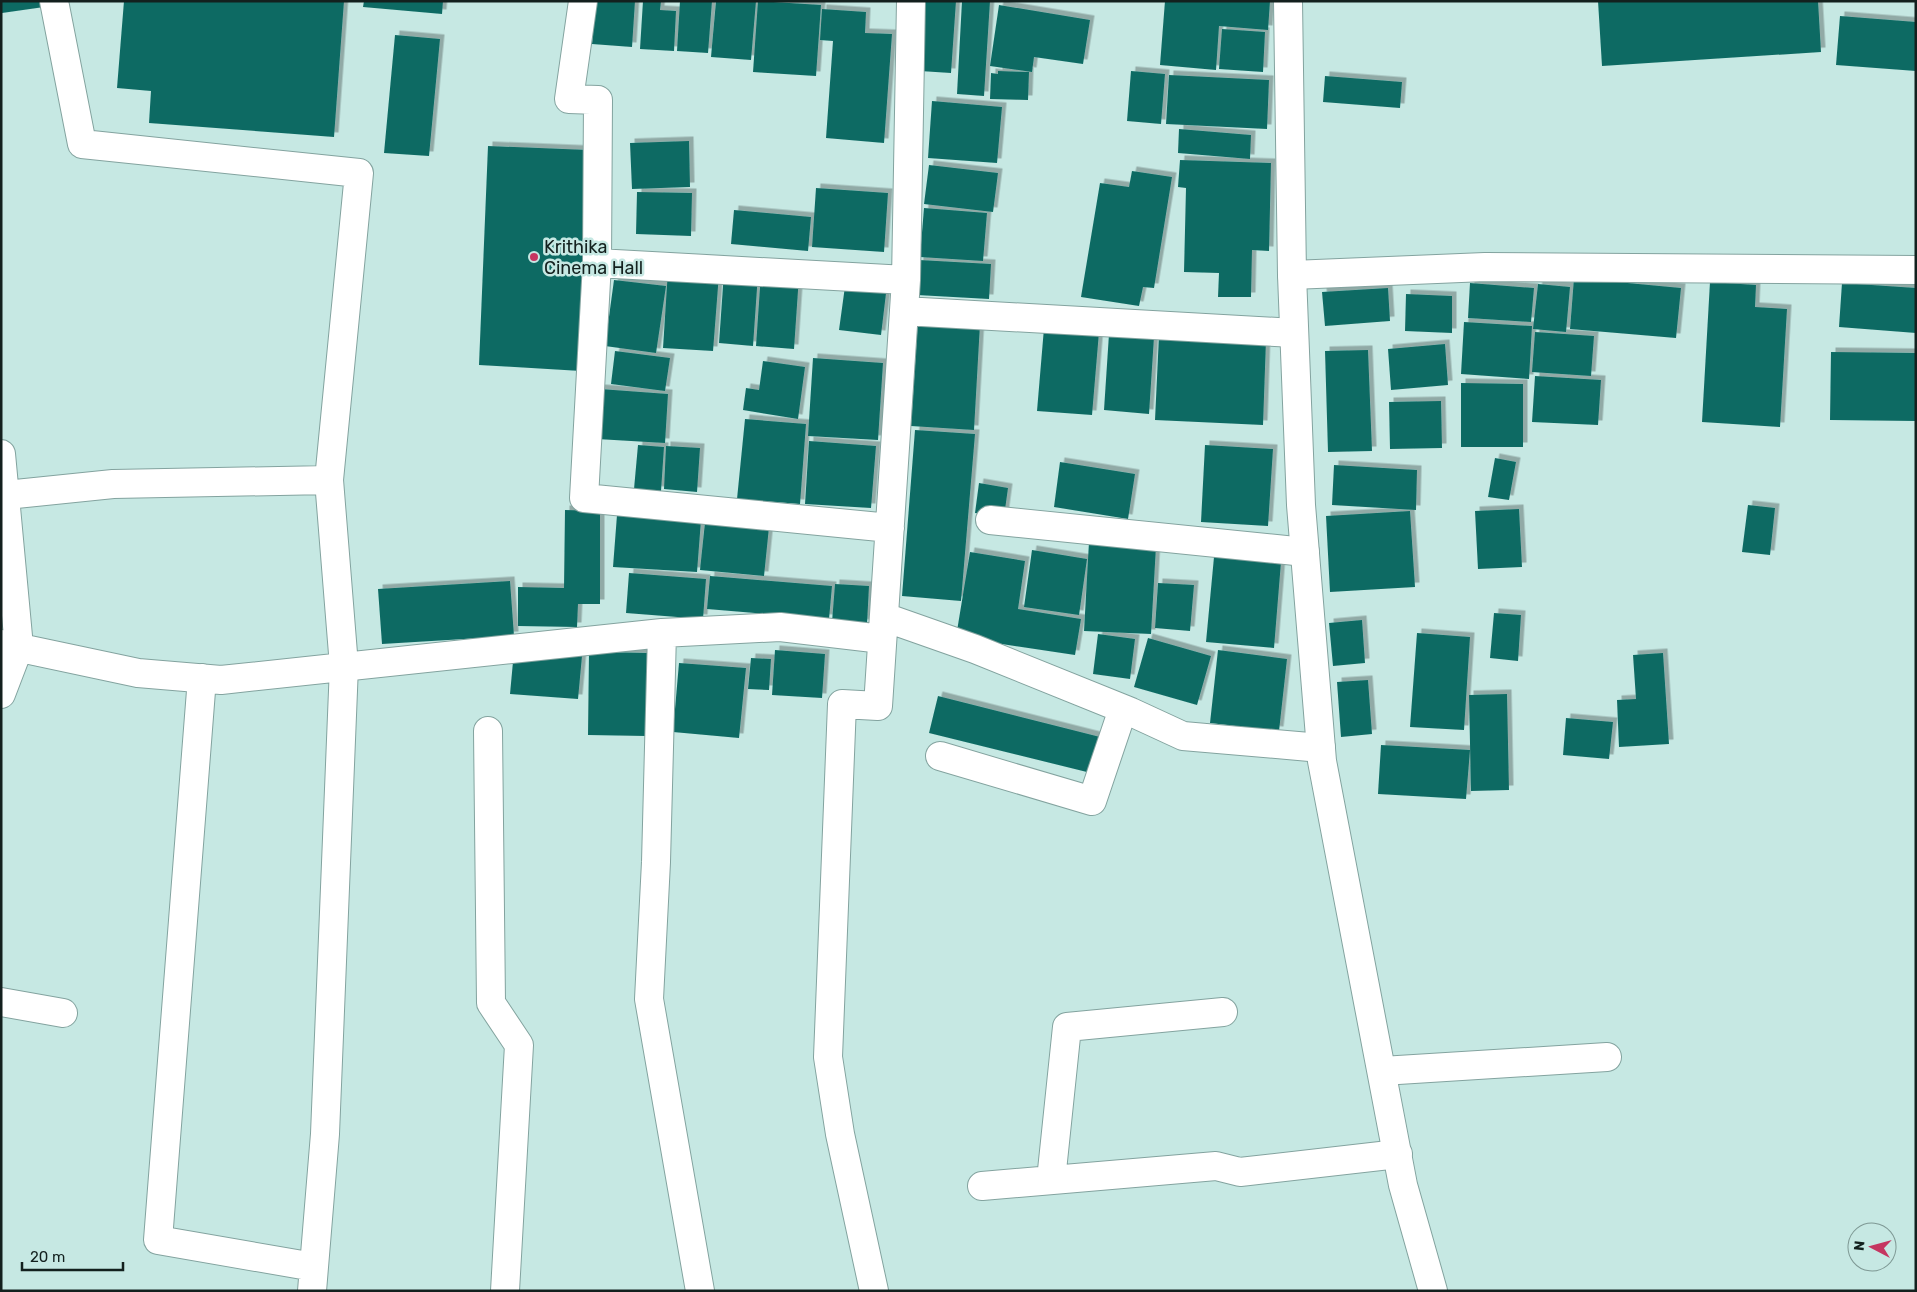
<svg xmlns="http://www.w3.org/2000/svg" width="1917" height="1292" viewBox="0 0 1917 1292" font-family="Rubik,sans-serif">
<style>
.building{fill:#0d6b64;filter:url(#shadow)}
.lines{fill:none;stroke-linecap:round;stroke-linejoin:round}
.street-casing{stroke:#83a39f;stroke-width:30}
.secondary-casing{stroke:#83a39f;stroke-width:30}
.street{stroke:#fff;stroke-width:28}
.secondary{stroke:#fff;stroke-width:28}
.poi-dot{fill:#c53661;stroke:#c6e8e3;stroke-width:2}
.labels{text-anchor:middle;dominant-baseline:central;stroke-width:5;stroke-linejoin:round;paint-order:stroke}
.poi-label{font-size:18px;fill:#13201e;stroke:#c6e8e3;text-anchor:start}
</style>
<defs>
<filter id="shadow"><feDropShadow dx="4.5" dy="-4.5" stdDeviation="0" flood-color="#0004"/></filter>
</defs>
<rect width="100%" height="100%" fill="#c6e8e3"/>
<path class="building" d="M1,1H43L44,7L2,13Z
M124,1H344L334,137L149,123L151,91L117,88Z
M364,1H443L442,14L363,7Z
M596,1H635L632,47L592,44Z
M643,1H661L660,10L676,11L674,51L640,49Z
M680,1H712L708,53L677,51Z
M716,1H756L751,60L711,57Z
M758,1L821,5L816,76L753,72Z
M925,1H956L951,73L920,71Z
M962,1H990L984,96L957,94Z
M1165,1H1270L1268,30L1219,26L1216,70L1160,65Z
M1598,1H1818L1821,52L1602,66Z
M999,5L1090,20L1083,64L1034,57L1032,72L990,66Z
M822,9L866,12L865,33L892,34L884,143L826,138L833,41L820,40Z
M1840,16L1916,22V71L1836,65Z
M1222,29L1265,32L1263,72L1219,69Z
M395,35L440,39L429,156L384,153Z
M998,71L1029,72L1028,100L990,99L991,73L998,74Z
M1131,71L1165,74L1161,124L1127,121Z
M1169,75L1269,80L1267,129L1166,124Z
M1325,76L1402,82L1400,108L1323,102Z
M932,101L1002,107L997,163L928,158Z
M1179,129L1251,135L1250,159L1178,153Z
M689,141L690,187L632,189L630,143Z
M488,146L588,150L581,371L479,365Z
M1180,160L1271,163L1269,251L1252,250L1251,297H1218L1219,273L1184,272L1186,188L1178,187Z
M929,165L998,173L993,212L924,204Z
M1132,171L1172,177L1154,288L1143,287L1139,306L1081,297L1100,183L1129,187Z
M816,188L888,193L884,252L812,247Z
M637,192L692,193L691,236L636,234Z
M924,208L987,213L983,261L920,257Z
M734,210L811,217L808,251L731,244Z
M919,260L991,264L989,299L917,295Z
M668,270L719,274L713,351L663,348Z
M724,272L758,274L753,346L719,343Z
M761,273L799,276L794,349L756,346Z
M1574,278L1681,288L1676,338L1570,329Z
M846,279L887,285L881,335L839,330Z
M614,280L666,286L656,353L605,346Z
M1710,282L1756,285L1755,307L1787,309L1780,427L1702,422Z
M1470,283L1534,288L1531,322L1468,318Z
M1842,283L1916,288V333L1839,327Z
M1538,284L1570,287L1566,332L1533,329Z
M1388,288L1390,321L1325,326L1322,292Z
M1406,294L1452,296V333L1405,331Z
M918,320L980,324L974,430L911,426Z
M1464,322L1532,326L1529,379L1461,374Z
M1044,328L1099,332L1092,415L1037,411Z
M1535,332L1594,336L1591,376L1532,372Z
M1109,334L1154,337L1149,414L1104,410Z
M1159,335L1266,340L1263,425L1155,420Z
M1445,344L1448,385L1391,390L1388,349Z
M1368,350L1372,451L1328,452L1325,351Z
M615,351L670,358L665,391L611,384Z
M1831,352L1916,353V421L1830,420Z
M813,358L883,363L878,440L808,436Z
M763,361L805,367L798,419L743,410L746,388L759,390Z
M1535,376L1601,380L1598,425L1532,422Z
M1461,383L1523,384V447H1461Z
M600,389L668,394L665,443L597,439Z
M1441,401L1442,448L1390,449L1389,402Z
M745,419L806,424L800,504L737,499Z
M915,430L975,434L961,601L902,596Z
M809,441L876,446L871,508L805,504Z
M638,445L664,447L661,491L634,489Z
M1205,445L1273,449L1268,526L1201,522Z
M666,446L700,448L697,492L664,489Z
M1495,458L1516,462L1509,500L1488,497Z
M1060,462L1135,474L1128,519L1054,507Z
M1334,465L1417,470L1416,510L1332,505Z
M979,483L1008,488L1004,517L975,513Z
M1748,505L1775,508L1770,555L1742,552Z
M1519,509L1522,567L1478,569L1475,511Z
M565,510L600,511V604H578L577,627L518,626V587L564,588Z
M1410,511L1415,587L1330,592L1326,516Z
M617,515L701,520L697,572L613,567Z
M705,522L769,527L764,576L700,570Z
M1089,542L1156,546L1151,634L1084,631Z
M1032,550L1087,559L1079,615L1024,607Z
M970,552L1025,561L1018,609L1081,619L1075,655L956,637Z
M1214,557L1281,562L1274,648L1206,642Z
M629,573L706,579L703,619L626,613Z
M710,576L832,586L829,619L707,609Z
M510,581L514,636L382,644L378,589Z
M1158,583L1194,585L1190,631L1155,628Z
M835,584L869,586L867,624L832,622Z
M1494,613L1521,615L1518,661L1490,658Z
M1362,620L1365,663L1333,666L1329,623Z
M1417,633L1470,637L1464,730L1410,727Z
M1098,634L1135,639L1130,679L1093,674Z
M1148,638L1211,656L1197,705L1134,687Z
M775,650L825,654L822,698L772,695Z
M1218,650L1287,659L1279,731L1210,723Z
M514,651L582,656L578,699L510,694Z
M589,652L647,653L646,736L588,735Z
M1663,653L1669,744L1619,747L1617,700L1636,699L1633,655Z
M751,658L771,659L769,690L748,689Z
M679,663L746,668L739,738L673,732Z
M1368,680L1372,734L1341,737L1337,682Z
M1507,694L1509,790L1471,791L1469,695Z
M938,696L1104,738L1095,774L929,733Z
M1566,718L1613,722L1609,759L1563,755Z
M1381,745L1470,750L1466,799L1378,794Z"/>
<g class="lines">
<g class="street-casing">
<path id="street" d="M583,1L569,99L598,100L597,263L584,498L890,528
M597,263L906,280
M1292,275L1485,267L1916,270
M904,311L1294,333
M1,454L19,647L1,694
M6,495L113,484L329,480L359,173L82,144L54,1
M990,520L1305,552
M884,617L975,649L1131,712L1183,736L1321,748
M662,633L656,862L649,999L700,1291
M1,644L138,673L221,680L662,633L780,627L882,639
M202,678L158,1240L314,1267
M488,731L491,1003L519,1045L505,1291
M940,756L1092,801L1123,709
M1,1002L63,1013
M1382,1071L1607,1057
M1051,1180L1067,1027L1223,1012
M982,1186L1216,1166L1240,1172L1398,1154
M312,1291L325,1134L344,666L329,480
M874,1291L840,1134L828,1057L842,704L878,706L906,280L911,1"/>
</g>
<g class="secondary-casing">
<path id="secondary" d="M1288,1L1292,275L1301,505L1322,761L1403,1185L1433,1291"/>
</g>
<use href="#street" class="street"/>
<use href="#secondary" class="secondary"/>
</g>
<circle class="poi-dot" cx="534" cy="257" r="5"/>
<g class="labels">
<g class="poi-label">
<text x="544" y="247">Krithika<tspan x="544" dy="21">Cinema Hall</tspan></text>
</g>
</g>
<rect width="1917" height="1292" fill="none" stroke="#13201e" stroke-width="5"/>
<g transform="translate(1872 1247) rotate(276)"><circle r="24" fill="#c6e8e3" stroke="#7e9894"/>
<path d="M0-4L9 19L0 12L-9 19Z" fill="#c53661"/>
<text y="-8" font-size="14" font-weight="bold" text-anchor="middle" fill="#13201e">N</text>
</g>
<path d="M22 1262v8h101v-8" fill="none" stroke="#13201e" stroke-width="2.5"/>
<text x="30" y="1262" font-size="15" fill="#13201e" stroke="#c6e8e3" stroke-width="4" paint-order="stroke">20 m</text>
</svg>
